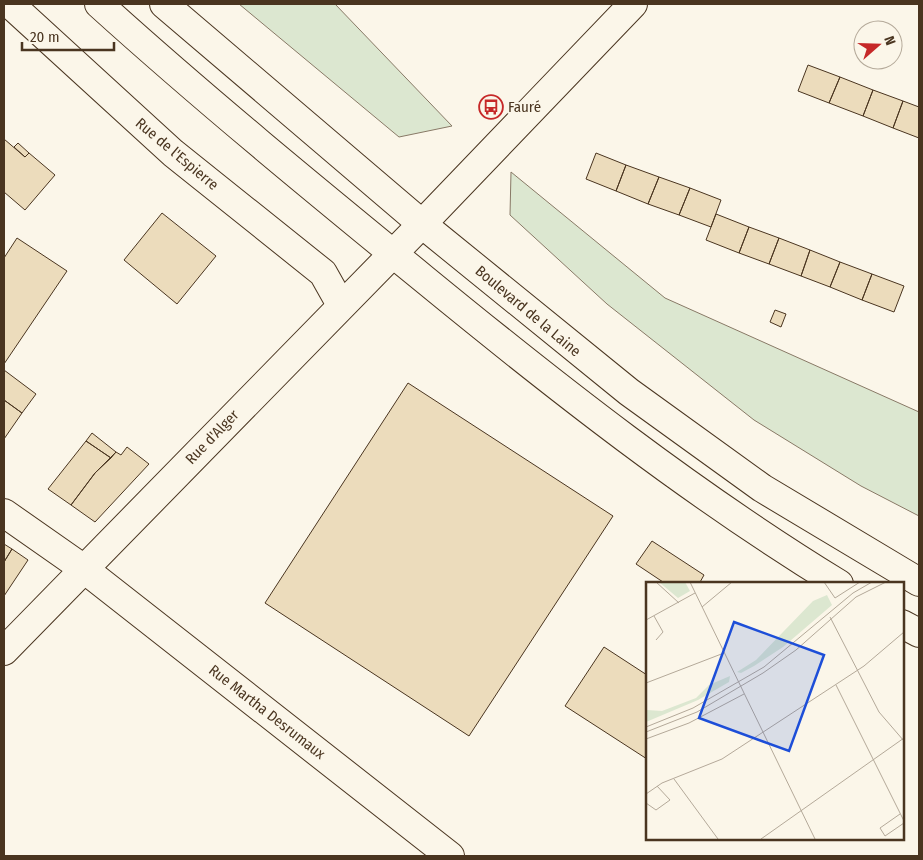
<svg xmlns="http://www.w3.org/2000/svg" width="923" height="860" viewBox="0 0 923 860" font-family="'Fira Sans Condensed',sans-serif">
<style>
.green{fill:#dce7d0;stroke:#887966}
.building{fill:#ecdcbc;stroke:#4a3520}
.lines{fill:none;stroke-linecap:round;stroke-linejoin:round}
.street-casing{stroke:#4a3520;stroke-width:30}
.secondary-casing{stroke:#4a3520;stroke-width:30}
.primary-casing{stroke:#4a3520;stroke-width:30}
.street{stroke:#fbf6e9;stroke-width:28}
.secondary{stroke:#fbf6e9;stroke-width:28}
.primary{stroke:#fbf6e9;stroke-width:28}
.labels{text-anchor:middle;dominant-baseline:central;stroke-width:4;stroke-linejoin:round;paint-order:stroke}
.poi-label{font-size:15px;fill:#4a3520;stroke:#fbf6e9;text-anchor:start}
.street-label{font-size:15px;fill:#4a3520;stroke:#fbf6e9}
.inset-road{fill:none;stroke:#b4a999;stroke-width:1}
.view{fill:#1d4ed8;fill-opacity:0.15;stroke:#1d4ed8;stroke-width:2.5}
.inset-edge{fill:none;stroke:#4a3520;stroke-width:2.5}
</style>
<rect width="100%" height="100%" fill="#fbf6e9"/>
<path class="green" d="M239,4H335L452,126L399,137Z
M511,172L665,298L919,412V516L861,486L754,420L607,304L510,215Z"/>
<path class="building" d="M808,65L840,77L829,103L798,91Z
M840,77L873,90L863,116L829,103Z
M873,90L903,101L893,128L863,116Z
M903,101L919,107V138L893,128Z
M4,139L25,157L29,153L55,175L25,210L4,192Z
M18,143L29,153L25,157L14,147Z
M596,153L626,165L616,191L586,179Z
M626,165L659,177L648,204L616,191Z
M659,177L690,188L679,215L648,204Z
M690,188L721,200L711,227L679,215Z
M162,213L216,256L177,304L124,260Z
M716,214L749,227L739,253L706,240Z
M749,227L779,238L769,264L739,253Z
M17,238L67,271L4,364V258Z
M779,238L810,250L801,276L769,264Z
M810,250L840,262L830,287L801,276Z
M840,262L872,274L862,300L830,287Z
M872,274L904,286L894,312L862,300Z
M775,310L786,314L781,327L770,322Z
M4,370L36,394L22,413L4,400Z
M408,383L613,516L469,736L265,603Z
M4,400L22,413L4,439Z
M92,433L116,452L111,458L86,441Z
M86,441L111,458L95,473L71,505L48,489Z
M127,447L149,464L95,522L71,505L95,473L116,452L121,455Z
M652,541L704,575L699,584H666L636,564Z
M4,544L12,549L4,562Z
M12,549L28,560L4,596V562Z
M604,647L647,675V759L565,706Z"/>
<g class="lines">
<g class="street-casing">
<path id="street" d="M10,4L173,153L323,273L341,305
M422,224L633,4
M4,513L84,569L450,856"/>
</g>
<g class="secondary-casing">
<path id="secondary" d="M4,651L422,224"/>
</g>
<g class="primary-casing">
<path id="primary" d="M99,4C204,99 314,189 424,279C557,388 692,494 839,584
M164,4L422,224L629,392L762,488L919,582
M902,624L919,633"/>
</g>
<use href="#street" class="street"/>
<use href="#secondary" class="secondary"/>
<use href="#primary" class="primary"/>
</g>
<defs>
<g id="bus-ring" transform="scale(1.25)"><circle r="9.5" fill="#fbf6e9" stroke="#c62828" stroke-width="1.5"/><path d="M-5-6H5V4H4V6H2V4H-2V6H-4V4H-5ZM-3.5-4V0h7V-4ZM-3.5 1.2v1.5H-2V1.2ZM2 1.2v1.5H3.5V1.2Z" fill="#c62828"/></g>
</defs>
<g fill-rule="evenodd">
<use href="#bus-ring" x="491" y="107"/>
</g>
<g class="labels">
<g class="poi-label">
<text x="508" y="107">Fauré</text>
</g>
<g class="street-label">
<text transform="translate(177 154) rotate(40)">Rue de l'Espierre</text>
<text transform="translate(528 311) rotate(40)">Boulevard de la Laine</text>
<text transform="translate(212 437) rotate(-46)">Rue d'Alger</text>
<text transform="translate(267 712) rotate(38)">Rue Martha Desrumaux</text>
</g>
</g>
<g transform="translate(646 582)">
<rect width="258" height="258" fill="#fbf6e9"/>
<path d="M13,0H39L44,9L32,16ZM181,13L186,23L137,65L108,84L95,91L91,90L110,78L167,19ZM84,94L83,100L52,118L0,140L1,128L16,129L50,116L63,103Z" fill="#dce7d0"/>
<path class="inset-road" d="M10,0L33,21M44,0L169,257M178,0L189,16L214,0M56,25L86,0M8,34L17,50L10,58M184,35L233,130L258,159M0,38L49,11M0,101L78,71M190,103L258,239M0,145L47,126L118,85L207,11L226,0M0,150L51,130L117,91L150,68L210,15L240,0M0,157L43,141L98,112M28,197L72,257M0,212L16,201L76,177L218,84L258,50M0,221L10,228L24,218L11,204M254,232L234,246L239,254L258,241M115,257L258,156"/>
<path class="view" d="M88,40L178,73L143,169L53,136Z"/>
<rect width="258" height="258" class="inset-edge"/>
</g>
<rect width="923" height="860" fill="none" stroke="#4a3520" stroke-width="10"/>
<g transform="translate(878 45) rotate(70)"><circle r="24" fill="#fbf6e9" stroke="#b4a999"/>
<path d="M0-4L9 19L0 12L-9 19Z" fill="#c62828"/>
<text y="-8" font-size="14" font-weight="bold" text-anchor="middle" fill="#4a3520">N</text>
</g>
<path d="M22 42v8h92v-8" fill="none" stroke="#4a3520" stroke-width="2.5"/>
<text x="30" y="42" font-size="15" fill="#4a3520" stroke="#fbf6e9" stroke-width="4" paint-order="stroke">20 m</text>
</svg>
